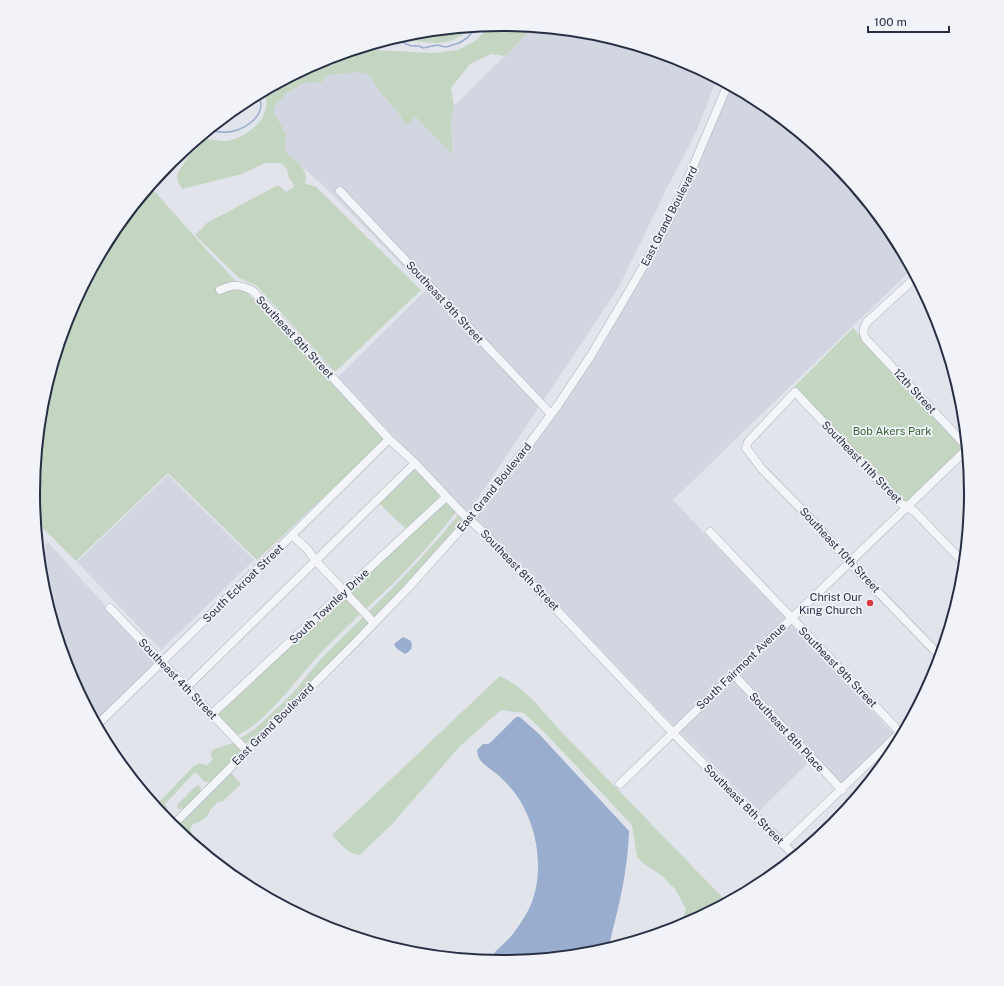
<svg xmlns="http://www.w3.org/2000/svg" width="1004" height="986" viewBox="0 0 1004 986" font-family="'Public Sans',sans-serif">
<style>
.built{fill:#d2d6e0}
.green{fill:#c4d5c1}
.water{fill:#99adce}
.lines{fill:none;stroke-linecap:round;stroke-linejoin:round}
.stream{stroke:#99adce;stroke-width:1.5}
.minor-casing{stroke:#a9aeb9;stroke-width:9}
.minor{stroke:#f4f5f9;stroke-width:8}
.poi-dot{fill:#da3b43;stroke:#f1f3f8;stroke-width:1.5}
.labels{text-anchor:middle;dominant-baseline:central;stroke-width:3.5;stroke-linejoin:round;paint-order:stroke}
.street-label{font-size:11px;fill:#272f44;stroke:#f1f3f8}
.park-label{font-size:11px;fill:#376133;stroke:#f1f3f8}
.poi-label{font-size:11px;fill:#272f44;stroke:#f1f3f8;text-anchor:end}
.rim{fill:none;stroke:#272f44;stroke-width:2}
</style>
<rect width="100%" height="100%" fill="#e1e4eb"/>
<path class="built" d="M534,27L594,33L682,60L702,71L715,83L707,105L695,134L666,190L620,285L469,512H465L460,508L338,377L426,290L334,196L285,151L286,134L274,113V108L285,94L304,83L322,82L326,75L358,72L367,74L372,79L378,90L397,111L406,126L416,117L453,154L451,122L454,106Z
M730,86L763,103L834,162L892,233L912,269L673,500L784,617L894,734L842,785L814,757L759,811L667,719L476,519L549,423L600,349L630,297L669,226L695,171Z
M168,475L254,560L161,650L77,562Z
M48,542L153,659V665L95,722L69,672L42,584L39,551Z"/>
<path class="green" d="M502,24L534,27L505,56L491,54L470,64L451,88L454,106L451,122L453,155L416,117L406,126L397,111L378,90L372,79L367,74L358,72L326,75L322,82L304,83L285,94L274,108V113L286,134L285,151C294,160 311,170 305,184L315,186L421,290L335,372L257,286L239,278L195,235L207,223L278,185L286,192L295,186L289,178L287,169L281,163H265L242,174L182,189L177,180V174L189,156L203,139C211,139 221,142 227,141C242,139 260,126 265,112C268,104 266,98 264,91L323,60L353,50H373L434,53L458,50L475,41L492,25Z
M471,27C448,52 424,41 394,38C416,31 427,32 449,34L456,29Z
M150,186L211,255L386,438L257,560L168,473L76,561L36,521L33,493L42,401L69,313L112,232Z
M853,328L926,405L962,447V450L906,503L899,500L793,388Z
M412,470H416L437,492L439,496L437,500L406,529L378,502Z
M449,503L456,512C429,547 398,581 364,610L350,594L349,590L444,504Z
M459,514L463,518L461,523L430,560L376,617L371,616L367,613C400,582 430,549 459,514Z
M341,597H346L361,613C347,628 331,641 317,657C294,682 268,721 236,736L217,716V714Z
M364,616L368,621V625L251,742L244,743L239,739L255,729L293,693L320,660Z
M500,676C523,687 538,705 554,724L727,902L680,927L686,909L675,889L661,875L644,864L637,857L632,825L544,732L524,713L501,710L460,746L394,822L360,855C347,854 341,844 332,835Z
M236,742L241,749L240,752L211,782H205L195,772L165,804L167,808L162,814L155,806L193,767C198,763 202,762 207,766L213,759L211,757V752L214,749Z
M230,772L241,784L223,801L218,802L210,810L208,815L201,821L193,824L190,829L192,834L186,838L175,829Z
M198,785L201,788L200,792L183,809H178L177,805L196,786Z"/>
<path class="water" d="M403,637L411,641C413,648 411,651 405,654L396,648L394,644Z
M516,717H520L539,734L629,831C628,871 618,910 608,949L593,953L502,962L489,961C494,950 506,943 513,934C521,923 529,911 533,899C545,863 535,815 510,787C506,783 502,778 497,774C492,770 485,766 481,761C478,758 478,754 477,750L483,744H488L491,742Z"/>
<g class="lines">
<path class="stream" d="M385,41H400L411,46H419L423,48L437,45L446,47L459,43L467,38L477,27
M209,130C213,131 217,132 222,132C241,134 270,116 258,94"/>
<g class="minor-casing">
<path id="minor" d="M340,191L551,414
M916,277L867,322C863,329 862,332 866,339L957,436L967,448
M220,290C234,284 239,284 253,291L389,439L415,463L461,512L483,532L673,733L795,856
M710,532L900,732
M292,535L307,549L316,561L374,623
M110,608L246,750
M940,656L850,563L811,519L762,469L746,448L748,442L795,392L899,502L915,512L964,563
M733,674L842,790
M187,687L415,463
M212,714L446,497
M97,725L292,535L389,439
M620,784L967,449
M172,826L353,645L407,589L469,520L524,451L558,405L590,357L635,281L666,226L689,176L728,84
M784,844L906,727"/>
</g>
<use href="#minor" class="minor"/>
</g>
<circle class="poi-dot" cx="870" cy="603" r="4"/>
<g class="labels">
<g class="street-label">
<text transform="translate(669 216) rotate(-63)">East Grand Boulevard</text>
<text transform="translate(445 302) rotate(47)">Southeast 9th Street</text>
<text transform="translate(295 337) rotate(47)">Southeast 8th Street</text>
<text transform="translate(915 391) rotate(47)">12th Street</text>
<text transform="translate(862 462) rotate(46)">Southeast 11th Street</text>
<text transform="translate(494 487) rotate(-51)">East Grand Boulevard</text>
<text transform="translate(840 550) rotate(47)">Southeast 10th Street</text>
<text transform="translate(520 570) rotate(46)">Southeast 8th Street</text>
<text transform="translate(243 583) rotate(-44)">South Eckroat Street</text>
<text transform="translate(329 606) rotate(-43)">South Townley Drive</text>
<text transform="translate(741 666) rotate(-44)">South Fairmont Avenue</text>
<text transform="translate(838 667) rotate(46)">Southeast 9th Street</text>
<text transform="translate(178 679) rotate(46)">Southeast 4th Street</text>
<text transform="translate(273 724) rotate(-45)">East Grand Boulevard</text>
<text transform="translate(787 732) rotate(47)">Southeast 8th Place</text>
<text transform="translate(744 804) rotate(45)">Southeast 8th Street</text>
</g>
<g class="park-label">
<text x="892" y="431">Bob Akers Park</text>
</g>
<g class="poi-label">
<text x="862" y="597">Christ Our<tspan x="862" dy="13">King Church</tspan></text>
</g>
</g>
<path d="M0 0H1004V986H0ZM40 493a462 462 0 1 1 924 0a462 462 0 1 1-924 0Z" fill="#f1f3f8" fill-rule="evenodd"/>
<path class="rim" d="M40 493a462 462 0 1 1 924 0a462 462 0 1 1-924 0Z"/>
<path d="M868 26v6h81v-6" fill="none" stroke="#272f44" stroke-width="2"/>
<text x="874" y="26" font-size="12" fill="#272f44" stroke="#f1f3f8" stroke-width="3" paint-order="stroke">100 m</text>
</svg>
